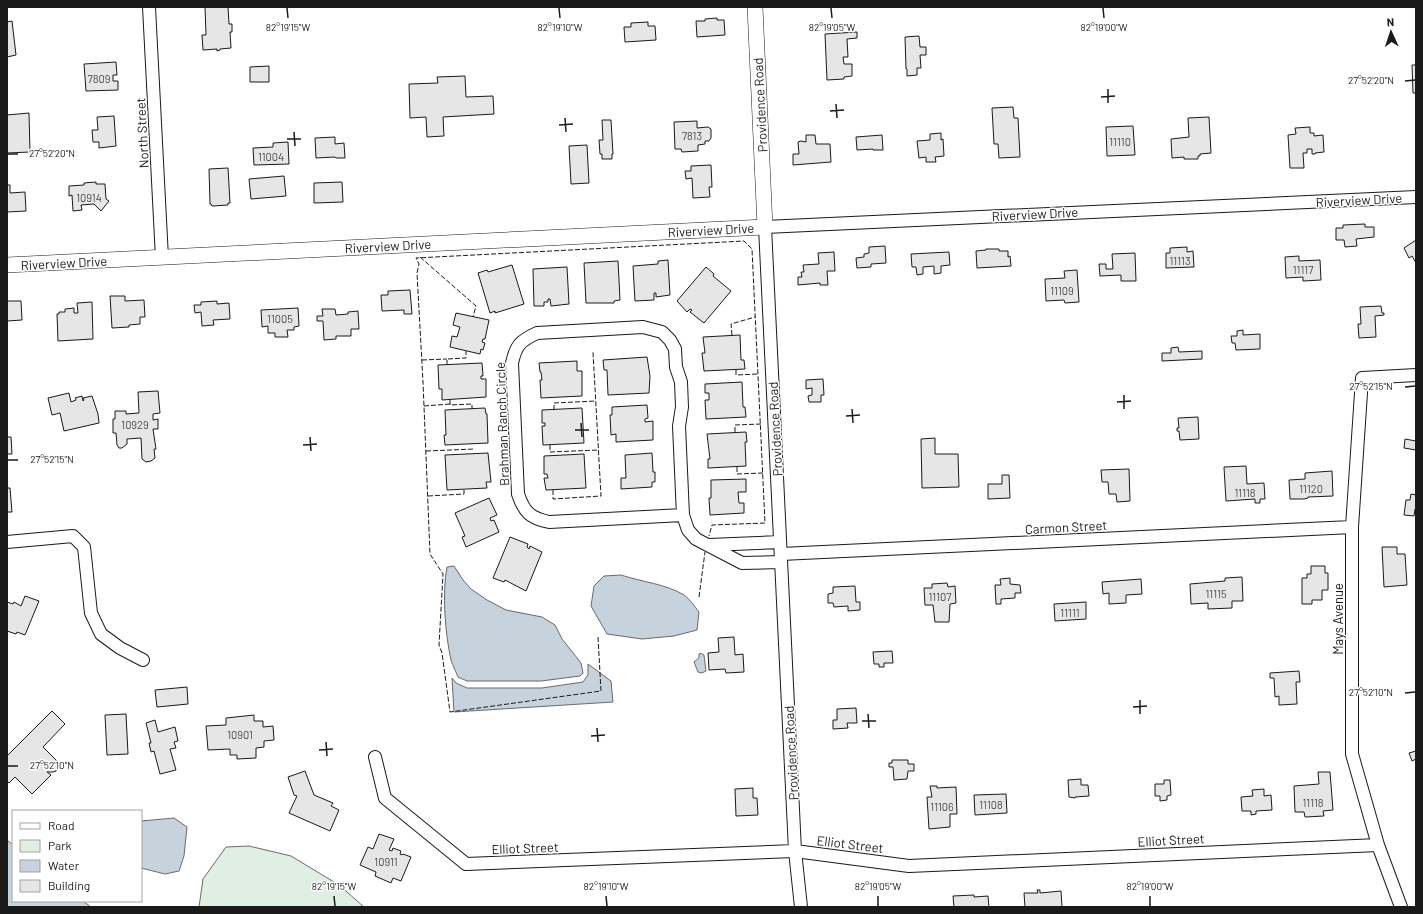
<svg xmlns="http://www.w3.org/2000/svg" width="1423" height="914" viewBox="0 0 1423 914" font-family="Barlow,sans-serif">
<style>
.green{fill:#e0efe3;stroke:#6a6a6a}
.water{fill:#c6d2dc;stroke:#6a6a6a}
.building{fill:#e6e6e6;stroke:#1a1a1a}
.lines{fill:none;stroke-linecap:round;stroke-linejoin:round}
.minor-casing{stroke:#1a1a1a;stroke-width:14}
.tertiary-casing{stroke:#1a1a1a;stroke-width:16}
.minor{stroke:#fff;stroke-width:12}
.tertiary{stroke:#fff;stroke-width:15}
.fence{stroke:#1a1a1a;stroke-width:1;stroke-dasharray:5 2;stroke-linecap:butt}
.ticks{fill:none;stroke:#1a1a1a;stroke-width:1.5}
.labels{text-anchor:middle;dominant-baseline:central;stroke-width:3;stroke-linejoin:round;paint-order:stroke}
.number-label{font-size:11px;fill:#4d4d4d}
.street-label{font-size:13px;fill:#1a1a1a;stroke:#fff}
.ticks-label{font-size:10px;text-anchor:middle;fill:#1a1a1a;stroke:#fff;stroke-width:3;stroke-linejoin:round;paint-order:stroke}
</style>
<rect width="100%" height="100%" fill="#fff"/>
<path class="green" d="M249,846L291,856L339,885L364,907H199L203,879L226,847Z"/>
<path class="water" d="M454,566L463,580L471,589L487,600L506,610L542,617L555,625L562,639L581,663L583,673L580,676L541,681H467L458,677C456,672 453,666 451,660C445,633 442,593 447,567Z
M621,575C642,582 666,584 684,595C690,599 695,607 699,612L697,630L674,636L642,639L607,634L591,606L594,586L604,576Z
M700,653L704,655L706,671L702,673L698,672L694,662L699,658V654Z
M588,664L611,681L613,702L454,712L452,678L456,683L467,688H542L583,682L588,675Z
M174,818L187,827L184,856L179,871L165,874L141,868V821Z
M7,840L13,845V901H83L91,907H7Z"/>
<path class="building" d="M205,7H228L229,24H232V32H230L231,48L220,49V50L217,51V49L203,50L202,35H206Z
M717,18V20H724L725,35L697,37L696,21H705V19Z
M12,21L16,55L7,57V22Z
M648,22V26H655L656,40L625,42L624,27H631V23Z
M857,32V38L847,39L848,57H843L844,64H852V76L844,77V79L827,80L825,34Z
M919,36L920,47H926V55H920L921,68H917V75L907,76V69H906L905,37Z
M116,62L117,75H113V81H118V90L86,91L84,64Z
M1412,65H1416V93H1413Z
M269,66V82H250V67Z
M465,76L466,97L493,96L494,114L443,117L444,136L427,137L426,117L410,118L409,84L438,83L437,77Z
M1013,107L1014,118H1018L1020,157L999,158L998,144H994L992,108Z
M29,113L30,152L7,153V115Z
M114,116L116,146L99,148V142H93L92,130H98L97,117Z
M1209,117L1211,153L1200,154V156H1198V159H1184V157L1172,158L1171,139L1189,137L1188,118Z
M602,120H611L613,154H612V159H602V154H600L599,140H603Z
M697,121V128L708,127L711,129V138L709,141H705V144L698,145V151L682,152L681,149H675L674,122Z
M1133,126L1135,155L1107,156L1106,127Z
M1310,127V133H1314V136L1323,135L1324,152L1315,153V154H1312V149H1307V153H1303L1304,168H1290L1288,135L1296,134L1295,128Z
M941,133V140L943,139L944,156L935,157L936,162H926V157L919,158L917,141L930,140V134Z
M806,135H815L816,144H830L831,162L793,165V154H799L798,142L801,141L806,142Z
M882,135L883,150H873V149L857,150L856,137Z
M335,137V144L344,143L345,158H336L335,157L316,158L315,138Z
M288,142L289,164L254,165L253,148L273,147V143Z
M587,145L589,183L571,184L569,146Z
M711,165L712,187H709L710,197L693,198L692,178L686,179L685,171H691V166Z
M228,168L230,203H228V205L212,206L211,204H210L209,169Z
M284,176L286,196L251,199L249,179Z
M96,182V184H105L106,199L109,201L101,211L94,204L81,205L82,210L73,211L72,195L69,196V186L84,185V183Z
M342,182L343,202L314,203V183Z
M7,185H10V193L25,192L26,211L7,212Z
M1365,224V227H1374V237L1356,239L1357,246L1345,247L1344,240H1336V228H1343V225Z
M1416,240V263L1412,256L1409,258L1404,248Z
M885,246L886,263L871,264V267L857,268L856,258L864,257V254L869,253V247Z
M1187,247V252L1193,251L1194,267L1166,268V253H1170V248Z
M986,249H999V251H1008V257L1010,256L1011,266L977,268L976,251L986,250Z
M834,252L835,271H827L828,285H820V283L798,285V277H802L801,272H804L803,265L819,264L818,253Z
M949,252L950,265L941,266V273L934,274V266L923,267V274L917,275L916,267H912L911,254Z
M1135,253L1136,281H1121V275L1100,276L1099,264H1106V269H1113L1112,254Z
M1299,256V261L1320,260L1321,280L1303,281V277L1286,278L1285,257Z
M668,260L670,295L656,297V293H654V300L635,301L633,266L658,264V261Z
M618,261L620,300L614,301V303H586L584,263Z
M512,265L524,304L495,313V311L490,313L478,273L487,270L488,272Z
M567,267L569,304L551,306L550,299H548V302H544V306H534L533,269Z
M706,267L714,274L713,276L731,291L704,323L690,312L692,310L690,309L687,312L677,301Z
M1077,270L1079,302L1065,303L1064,300L1046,301L1045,279L1065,278L1064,271Z
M410,290L412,314H404V310L382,311L381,295H388V291Z
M110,296H125V301L144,300L145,317H140V324L129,325V327L112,328Z
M7,301H21L22,320L7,321Z
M217,301V304L229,303L230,319L213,320L214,325L202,326L201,312L195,313L194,305H201V302Z
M92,302L93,339L58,341L57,314H59V312H65V309L74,308V313H78L77,303Z
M1381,306L1382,313H1384V315L1375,316L1376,337L1359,338L1358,324H1361L1360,307Z
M298,308L299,326L294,327V330H287L288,337H275V333H268V326L262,327L261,310Z
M322,309H335L336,315L348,314V312L358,311L359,329H351V336H336V339L324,340L323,321H317V316H323Z
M456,313L489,320L485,339H483L482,342L485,343L483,350L481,349L480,354L450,347L452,336L457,337L460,327L453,325Z
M1243,330V335L1260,334V349L1236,350L1235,343H1232L1231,336H1237V331Z
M740,335L741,360H744L745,369L704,371L702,353H705L703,337Z
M1178,347L1179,352L1202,351V359L1162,361V353H1171V348Z
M647,357L650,376L649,393L608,395L607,370H604L603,360Z
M577,361V371H582V396L541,398L540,380H542L541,372H540L539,363Z
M482,363L483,376H481V379H486V397L442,400V389H439L438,365Z
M823,379L824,395H821V402H809L808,396L812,395V388L806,389V380Z
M742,382L743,407H745L746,417L706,419L705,400H709V393H705V384Z
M158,391L160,413L153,414V420L158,419V429H153L156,449H154L155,458L151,461L146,462L142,459L141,438L127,439V444L122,448H119L117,445L116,433H113V419H115V411H126V414L139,413L138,392Z
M69,393L71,402L76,400L75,398L82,396L83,401L84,400L83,398L92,396L98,414L99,423L64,431L60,413L52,415L48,398Z
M647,405L648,418L645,419V422L653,421V440L616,442V434L611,435L610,415H612V407Z
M485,408L486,414H487L488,443L445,445L444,435H446L445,410Z
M582,408L584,443L543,445L542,426H545V423H542V410Z
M1198,417L1199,439L1180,440L1179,431H1177V428H1179L1178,418Z
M746,432L747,442H745L746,466L708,468V459H710L707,434Z
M7,437H11L12,454H7Z
M935,438V454H958L959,487L922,488L921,439Z
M1405,439L1416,441V450L1404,448Z
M488,453L491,482H486L487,488L447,490L445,455Z
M652,453L653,472H655V482H652V487L621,489V478H626L625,455Z
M584,454L586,488L546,490L544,478H548L547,474H544V456Z
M1246,466L1247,484L1264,483L1265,499H1260V503H1255V499L1226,501L1224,467Z
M1129,469L1130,501L1117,502L1116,494H1109L1108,482H1102L1101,470Z
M1332,471L1333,496L1308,497V498L1304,499H1290L1289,480L1305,479V473Z
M1002,475H1009L1010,498L988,499V484H1002Z
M746,479V492H738L739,503H744V513L710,515L709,498H711V480Z
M7,488H10L12,512H7Z
M1411,494L1416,495V509H1415L1414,516L1404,515L1406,500H1410Z
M489,498L497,515L490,518L491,521L494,520L499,532L466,547L462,537L465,536L455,513Z
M510,537L528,544L527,547L529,549L530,546L542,552L526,591L505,580L504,582L493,578Z
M1382,547H1397V554H1405L1407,585L1384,587Z
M1311,566H1325V573H1328V590H1322V600H1312V604H1302V578H1307V574H1311Z
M1242,577L1243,601H1232V608L1208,609V603L1191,604L1190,584L1225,581V578Z
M1010,578V584L1020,585L1021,593H1015V598L1001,599V604H996L995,585H1001L1000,579Z
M1141,579L1142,594L1126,595V603L1109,604V593L1103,594L1102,582Z
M947,583L948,587L955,586L956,603L950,604L949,622H935L933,605H925L924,588H932V584Z
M855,586L856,602H860V610L848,611V606L834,607L833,603H828V594L833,593V587Z
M25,596L39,601L25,635L17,632L16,634L7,631V602L13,604L14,602L21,606Z
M1086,602V619L1055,621L1054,604Z
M734,637L735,655L743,654L744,672L726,673L725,669L709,670L708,653L719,652L718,638Z
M892,651L893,663H884V667H879V664H874L873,652Z
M1299,671L1300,682H1296L1297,704L1279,705V696L1275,697L1274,678H1270V673Z
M187,687L188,704L157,707L155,690Z
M856,708L857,723H847L848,728L833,729V720H837V709Z
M52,711L65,724L43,747L56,760L58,767L56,771L53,772H47L51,775L32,794L15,777L9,783L7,781V756Z
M126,714L128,754L107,755L105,715Z
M254,715V721H263V727L273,726L274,740L264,741V747L256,748V758L237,759V755H230V749L208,750L206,726L226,725V718Z
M155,720L158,732L175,727L178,741L174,742L176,748L170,749L176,770L160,774L154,751L151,752L149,743H151L146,723Z
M1416,751V759L1412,761L1409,753Z
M892,760H908V764H914V771H908L907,779L894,780L893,767H889V763H892Z
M305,771L314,795L333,803L331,806L339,810L330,831L289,813L297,796L294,795L288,777Z
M1318,772H1330L1333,810L1323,811L1324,816L1305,817L1304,812H1295L1294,786L1319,784Z
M1081,779V785H1088L1089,796L1075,797V798L1069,797L1068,780Z
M1164,780H1170L1171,795L1167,796V800L1160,801V796H1155V784H1164Z
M930,786H937V788L956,787L957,814H950V827L929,829L927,797H932Z
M753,788V798H757L758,815L736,816L735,789Z
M1264,789V796L1271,795L1272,810L1256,811V814L1251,815V811H1242L1241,797L1253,796L1252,790Z
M1006,794L1007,813L975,815L974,795Z
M379,834L394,839L389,850L392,851L393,848L401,851L400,854L402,855L403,854L411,857L401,881L393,878L391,883L375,876L376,872L360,865L368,847L373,849Z
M1037,890H1040V893L1061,891L1062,907H1025L1024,893H1038Z
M974,895V897L988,896L989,907H954L953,896Z"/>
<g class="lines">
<g class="minor-casing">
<path id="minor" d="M149,7L162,258
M683,515L549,522C530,518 524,512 518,494L512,363C516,345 520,341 537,333L643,327L662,332L670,340L675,349L676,367L681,382L682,407L679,426L683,515L688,530L696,539L742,563L781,562
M7,542L73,536L84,547L91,613L101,634L120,648L143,660
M709,545L780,542
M781,554L1352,527
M375,757L385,798L466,864L795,851L909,866L1378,845
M801,907L795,851L765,227L1416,197
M1401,907L1378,845L1352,754V527L1362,378L1416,375"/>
</g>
<g class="tertiary-casing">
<path id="tertiary" d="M7,265L765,227L755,7"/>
</g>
<use href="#minor" class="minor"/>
<use href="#tertiary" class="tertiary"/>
<path class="fence" d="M420,257L476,306L473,317
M732,335L731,324L755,317
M422,360L447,359
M447,365V359L466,358V351
M736,370V375L758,374
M450,400V405L472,404V409
M424,406L450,404
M554,410V403L596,401
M735,432V425L761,424
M550,445V452L598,450
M426,451L475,449
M737,467V474L763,473
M553,490V499L601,496L593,352
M428,496L464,494V489
M699,597L705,552
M598,637L601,691L450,712L442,653L439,645L443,574L430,554L423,382L417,273L419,264L416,258L744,241L752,249L765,523L712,525L709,536"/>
</g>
<path class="ticks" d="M287,8L288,18M559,8L560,18M831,8L832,18M1103,8L1104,18M1405,81L1415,80M1108,89V103M1101,97L1115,96M836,104L837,118M830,111L844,110M565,118L566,132M559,125L573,124M294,132L295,146M287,139H301M8,154H18M1405,387L1415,386M1124,395V409M1117,402L1131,401M852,409L853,423M846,416L860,415M581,423L582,437M575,430H589M310,437L311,451M303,445L317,444M8,460H18M1405,693L1415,692M1140,700V714M1133,707L1147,706M868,714L869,728M862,721H876M597,728L598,742M591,736L605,735M326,742L327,756M319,750L333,749M8,766H18M334,896L335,906M606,896L607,906M878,896V906M1150,896V906"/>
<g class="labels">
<g class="number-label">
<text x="99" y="78">7809</text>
<text x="692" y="135">7813</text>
<text x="1120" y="141">11110</text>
<text x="271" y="156">11004</text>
<text x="89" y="197">10914</text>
<text x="1180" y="260">11113</text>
<text x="1303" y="269">11117</text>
<text x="1062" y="290">11109</text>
<text x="280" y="318">11005</text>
<text x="135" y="424">10929</text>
<text x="1311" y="488">11120</text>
<text x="1245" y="492">11118</text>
<text x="1216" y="593">11115</text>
<text x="940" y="596">11107</text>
<text x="1070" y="612">11111</text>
<text x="240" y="734">10901</text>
<text x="1313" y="802">11118</text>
<text x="991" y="804">11108</text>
<text x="942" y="806">11106</text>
<text x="386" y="861">10911</text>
</g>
<g class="street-label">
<text transform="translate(760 105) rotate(-93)">Providence Road</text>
<text transform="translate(142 133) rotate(-93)">North Street</text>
<text transform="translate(1359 200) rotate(-3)">Riverview Drive</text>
<text transform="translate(1035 214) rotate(-3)">Riverview Drive</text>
<text transform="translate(711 230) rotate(-3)">Riverview Drive</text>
<text transform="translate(388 246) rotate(-3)">Riverview Drive</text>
<text transform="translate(64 263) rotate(-3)">Riverview Drive</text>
<text transform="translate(502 424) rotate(-92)">Brahman Ranch Circle</text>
<text transform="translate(775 429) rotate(-93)">Providence Road</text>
<text transform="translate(1066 527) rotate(-3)">Carmon Street</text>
<text transform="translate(1338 619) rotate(-90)">Mays Avenue</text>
<text transform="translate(791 753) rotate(-93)">Providence Road</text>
<text transform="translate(1171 840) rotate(-3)">Elliot Street</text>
<text transform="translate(850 844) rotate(7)">Elliot Street</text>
<text transform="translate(525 848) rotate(-2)">Elliot Street</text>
</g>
</g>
<g class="ticks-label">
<text x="288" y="31">82°19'15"W</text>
<text x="560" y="31">82°19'10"W</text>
<text x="832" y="31">82°19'05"W</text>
<text x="1104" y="31">82°19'00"W</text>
<text x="1371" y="84">27°52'20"N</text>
<text x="52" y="157">27°52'20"N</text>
<text x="1371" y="390">27°52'15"N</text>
<text x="52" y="463">27°52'15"N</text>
<text x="1371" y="696">27°52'10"N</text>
<text x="52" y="769">27°52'10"N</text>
<text x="334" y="890">82°19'15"W</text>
<text x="606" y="890">82°19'10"W</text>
<text x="878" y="890">82°19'05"W</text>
<text x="1150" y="890">82°19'00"W</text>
</g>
<rect width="1423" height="914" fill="none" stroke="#1a1a1a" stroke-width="16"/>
<rect x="12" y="810" width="130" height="92" fill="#ffffff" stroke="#a3a3a3"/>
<rect x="20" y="823" width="20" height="6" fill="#ffffff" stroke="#a3a3a3"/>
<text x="48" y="830" font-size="12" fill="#1a1a1a">Road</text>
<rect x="20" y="840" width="20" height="12" fill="#e0efe3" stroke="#a3a3a3"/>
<text x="48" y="850" font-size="12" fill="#1a1a1a">Park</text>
<rect x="20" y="860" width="20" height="12" fill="#c6d2dc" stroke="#a3a3a3"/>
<text x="48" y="870" font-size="12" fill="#1a1a1a">Water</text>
<rect x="20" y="880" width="20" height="12" fill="#e6e6e6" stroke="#a3a3a3"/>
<text x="48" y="890" font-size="12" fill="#1a1a1a">Building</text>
<g transform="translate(1391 32) rotate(357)" stroke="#ffffff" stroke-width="3" paint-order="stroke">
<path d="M0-3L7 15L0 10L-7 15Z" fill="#1a1a1a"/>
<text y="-6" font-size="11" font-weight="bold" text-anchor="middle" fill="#1a1a1a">N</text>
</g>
</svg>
